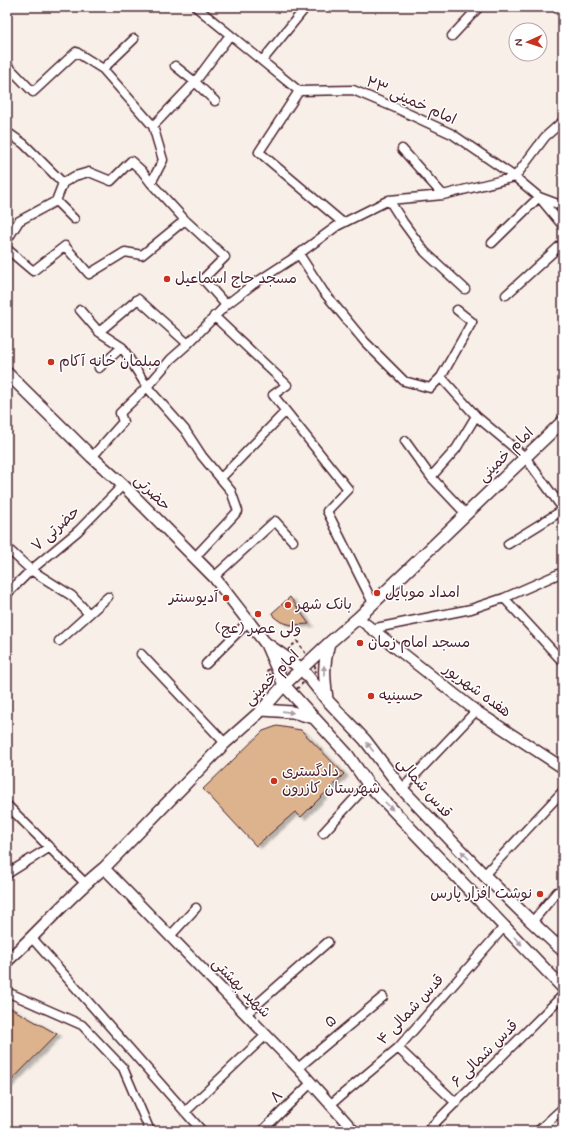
<svg xmlns="http://www.w3.org/2000/svg" width="570" height="1138" viewBox="0 0 570 1138" font-family="Mynerve,'Playpen Sans Arabic',sans-serif">
<style>
.building{fill:#dcb38d;stroke:#4a1f2b;filter:url(#shadow)}
.lines{fill:none;stroke-linecap:round;stroke-linejoin:round}
.minor-casing{stroke:#4a1f2b;stroke-width:11}
.tertiary-casing{stroke:#4a1f2b;stroke-width:13}
.secondary-casing{stroke:#4a1f2b;stroke-width:14}
.path{stroke:#4a1f2b;stroke-width:2;stroke-dasharray:3 3;stroke-linecap:butt}
.minor{stroke:#fff;stroke-width:8}
.tertiary{stroke:#fff;stroke-width:10}
.secondary{stroke:#fff;stroke-width:11}
.oneway{fill:#ae9aa0}
.poi-dot{fill:#c8321e;stroke:#fff;stroke-width:1.5}
.labels{text-anchor:middle;dominant-baseline:central;stroke-width:3;stroke-linejoin:round;paint-order:stroke}
.street-label{font-size:15px;fill:#4a1f2b;stroke:#fff}
.poi-label{font-size:15px;fill:#4a1f2b;stroke:#fff;text-anchor:start}
</style>
<defs>
<filter id="shadow"><feDropShadow dx="4.5" dy="2.5" stdDeviation="1" flood-color="#0004"/></filter>
</defs>
<rect width="100%" height="100%" fill="#f8f0e8"/>
<filter id="ink" filterUnits="userSpaceOnUse"><feTurbulence type="fractalNoise" baseFrequency=".025" numOctaves="2"/><feDisplacementMap in="SourceGraphic" scale="8" xChannelSelector="R" yChannelSelector="G"/><feConvolveMatrix kernelMatrix="1 2 1 2 8 2 1 2 1" color-interpolation-filters="sRGB"/></filter>
<g filter="url(#ink)">
<path class="building" d="M290,597L309,624L292,625L281,622L274,617L272,613Z
M277,726L301,730L344,774L301,817L295,812L256,846L203,789L263,731Z
M7,1006L57,1034L7,1085Z"/>
<g class="lines">
<g class="minor-casing">
<path id="minor" d="M196,7L299,91L353,90L398,109L452,134L515,177L539,197L563,226
M452,36L479,7
M262,61L306,7
M7,65L33,92L76,52L103,69L153,126
M175,66L195,82L215,101
M103,69L134,39
M299,91L259,152L343,223
M7,132L24,144L63,183
M402,149L443,195
M151,183L185,220L225,257L203,279L226,305
M389,200L403,222L425,252L465,289
M56,201L74,219
M7,240L19,221L56,201L63,183L75,176L89,172L111,181L131,161L142,171L151,183L163,160L153,126L195,82L230,35
M492,243L539,197L563,206
M7,249L33,271L65,246L89,274L125,252L142,255L185,220
M299,254L323,291L365,342L404,381L430,388L441,377L476,416L525,457L563,509
M506,295L563,243
M80,310L99,332L122,347L147,387L185,430L202,456L231,491L238,511L195,557
M214,316L287,385L273,395L348,489L327,511L373,603
M99,332L138,299L188,344
M99,368L122,347
M441,377L472,322L457,310
M405,441L431,477L466,514
M92,457L123,422L120,413L147,387L171,359L188,344L226,305L252,285L292,259L337,226L389,200L443,195L515,177L545,137L563,121
M431,477L456,449L476,416
M221,478L285,412
M508,544L563,510
M7,548L31,570L72,596L89,614
M214,577L275,521L293,541
M7,594L31,570L78,531L123,485
M504,598L563,662
M371,629L471,609L504,598L563,572
M59,641L108,597
M141,654L225,743
M206,664L249,621
M402,789L476,711
M7,805L85,883
M323,833L368,784
M7,874L50,847
M484,875L563,791
M532,922L557,892
M170,936L196,908
M32,938L202,1131
M557,945L563,938
M7,992L82,1025L123,1068L150,1131
M246,1014L328,942
M398,1048L456,1103
M298,1068L383,997
M331,1104L398,1048L504,927
M185,1112L266,1035
M262,1131L311,1083
M427,1131L563,995
M538,1131L563,1108"/>
</g>
<g class="tertiary-casing">
<path id="tertiary" d="M358,618L476,711L563,768
M104,868L298,1068L354,1131"/>
</g>
<g class="secondary-casing">
<path id="secondary" d="M558,7L563,11
M7,373L92,457L123,485L214,577L266,644L284,685L347,754L368,784L563,988
M267,644L302,669L327,700L365,740L402,789L484,875L532,922L563,951
M327,699C324,676 323,666 329,643
M262,710L292,712L314,718
M7,961C40,931 69,896 104,868L225,743L262,710L284,685L329,643L358,618L563,421"/>
</g>
<path class="path" d="M297,641L317,670L288,697L267,671Z"/>
<use href="#minor" class="minor"/>
<use href="#tertiary" class="tertiary"/>
<use href="#secondary" class="secondary"/>
</g>
<defs><path id="oneway-solid" d="M-6-.8H1V-3.2L6.5 0L1 3.2V.8H-6Z"/></defs>
<g class="oneway">
<use href="#oneway-solid" transform="translate(324 671) rotate(-90)"/>
<use href="#oneway-solid" transform="translate(288 712) rotate(8)"/>
<use href="#oneway-solid" transform="translate(370 747) rotate(-127)"/>
<use href="#oneway-solid" transform="translate(389 806) rotate(46)"/>
<use href="#oneway-solid" transform="translate(465 855) rotate(-134)"/>
<use href="#oneway-solid" transform="translate(518 941) rotate(46)"/>
</g>
</g>
<g class="poi-dot">
<circle cx="167" cy="279" r="4"/>
<circle cx="51" cy="362" r="4"/>
<circle cx="377" cy="593" r="4"/>
<circle cx="226" cy="598" r="4"/>
<circle cx="288" cy="605" r="4"/>
<circle cx="258" cy="614" r="4"/>
<circle cx="360" cy="643" r="4"/>
<circle cx="371" cy="696" r="4"/>
<circle cx="274" cy="781" r="4"/>
<circle cx="540" cy="894" r="4"/>
</g>
<g class="labels">
<g class="street-label">
<text transform="translate(411 101) rotate(24)">امام خمینی ۲۳</text>
<text transform="translate(506 455) rotate(-44)">امام خمینی</text>
<text transform="translate(152 493) rotate(45)">حضرتی</text>
<text transform="translate(56 529) rotate(-42)">حضرتی ۷</text>
<text transform="translate(272 678) rotate(-45)">امام خمینی</text>
<text transform="translate(477 691) rotate(36)">هفده شهریور</text>
<text transform="translate(424 788) rotate(49)">قدس شمالی</text>
<text transform="translate(241 988) rotate(46)">شهید بهشتی</text>
<text transform="translate(411 1010) rotate(-47)">قدس شمالی ۴</text>
<text transform="translate(331 1022) rotate(-39)">۵</text>
<text transform="translate(485 1054) rotate(-45)">قدس شمالی ۶</text>
<text transform="translate(277 1097) rotate(-45)">۸</text>
</g>
<g class="poi-label">
<text x="175" y="279">مسجد حاج اسماعیل</text>
<text x="59" y="362">مبلمان خانه آکام</text>
<text x="385" y="593">امداد موبایل</text>
<text x="218" y="598" text-anchor="end">آدیوسنتر</text>
<text x="296" y="605">بانک شهر</text>
<text x="258" y="629" text-anchor="middle">ولی عصر (عج)</text>
<text x="368" y="643">مسجد امام زمان</text>
<text x="379" y="696">حسینیه</text>
<text x="282" y="772">دادگستری<tspan x="282" dy="17">شهرستان کازرون</tspan></text>
<text x="532" y="894" text-anchor="end">نوشت افزار پارس</text>
</g>
</g>
<rect width="570" height="1138" fill="none" stroke="#fff" stroke-width="24"/>
<rect x="12" y="12" width="546" height="1114" fill="none" stroke="#4a1f2b" stroke-width="1.5" filter="url(#ink)"/>
<g transform="translate(528 42) rotate(267)"><circle r="19" fill="#ffffff" stroke="#b7a5aa"/>
<path d="M0-3L7 15L0 10L-7 15Z" fill="#c8321e"/>
<text y="-6" font-size="11" font-weight="bold" text-anchor="middle" fill="#4a1f2b">N</text>
</g>
</svg>
